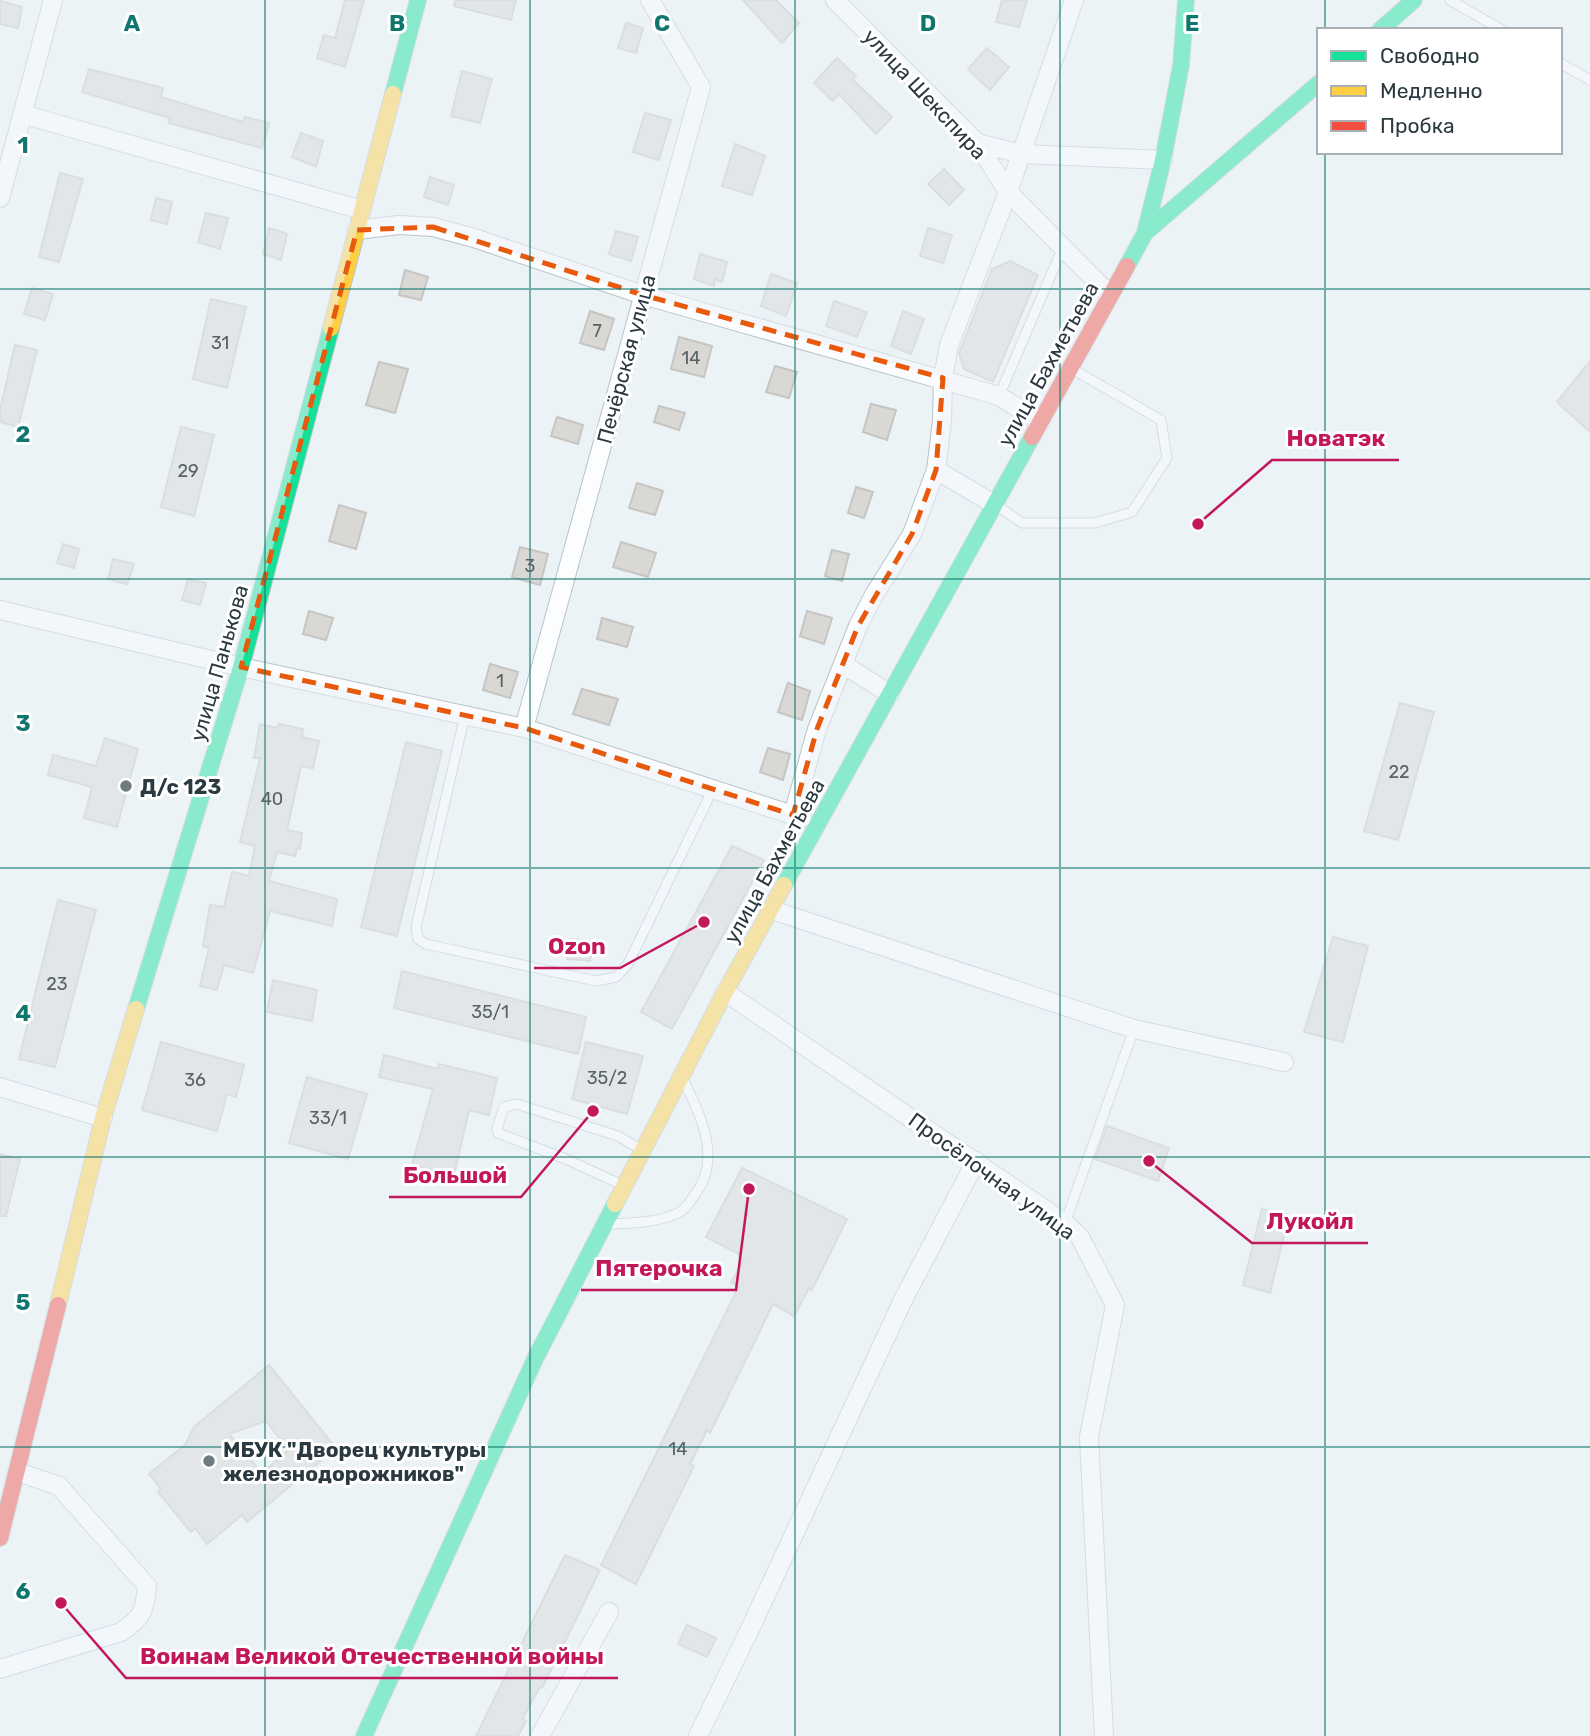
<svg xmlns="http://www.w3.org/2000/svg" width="1590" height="1736" viewBox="0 0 1590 1736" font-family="Rubik,sans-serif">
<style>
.building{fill:#dad8d5;stroke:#c6c5c2;stroke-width:2;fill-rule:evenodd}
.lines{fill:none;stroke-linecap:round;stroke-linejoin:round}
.lane-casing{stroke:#b8c4c8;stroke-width:11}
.street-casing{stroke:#b8c4c8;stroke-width:20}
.fast-casing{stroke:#b8c4c8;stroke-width:18}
.slow-casing{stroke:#b8c4c8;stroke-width:18}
.jam-casing{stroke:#b8c4c8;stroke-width:18}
.lane{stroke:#fcfdfe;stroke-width:9}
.street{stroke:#fcfdfe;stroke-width:18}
.fast{stroke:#16e098;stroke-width:16}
.slow{stroke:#ffcf43;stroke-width:16}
.jam{stroke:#f24e42;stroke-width:16}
.marked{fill:none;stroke:#e8590c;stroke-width:5;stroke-dasharray:14 9;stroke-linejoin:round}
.grid{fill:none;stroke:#0f766e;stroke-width:2;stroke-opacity:0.55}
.poi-dot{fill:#6e7b80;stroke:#fff;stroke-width:2.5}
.labels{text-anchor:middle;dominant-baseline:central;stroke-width:6;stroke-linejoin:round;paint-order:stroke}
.number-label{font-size:18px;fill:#566265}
.street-label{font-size:21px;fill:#2a3a40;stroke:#fff}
.poi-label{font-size:21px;font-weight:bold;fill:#2a3a40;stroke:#fff;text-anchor:start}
.grid-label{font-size:23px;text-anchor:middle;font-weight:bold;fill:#0f766e;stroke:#fff;stroke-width:6;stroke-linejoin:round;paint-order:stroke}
.leader{fill:none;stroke:#c2185b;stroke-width:2.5}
.callout-dot{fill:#c2185b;stroke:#fff;stroke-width:2.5}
.callout-label{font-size:23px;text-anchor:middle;font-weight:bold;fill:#c2185b;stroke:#fff;stroke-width:6;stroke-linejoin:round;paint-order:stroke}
</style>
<rect width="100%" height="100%" fill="#ebf3f7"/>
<path class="building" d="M345,0H364L345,67L317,58L324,35L335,38Z
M455,0H516L511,20L454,6Z
M743,0H776L799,23L782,43Z
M1002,0H1027L1019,27L996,22Z
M0,1L22,7L18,28L0,24Z
M626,23L643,28L636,53L618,48Z
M987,48L1009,67L990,90L968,69Z
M837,58L856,76L853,80L892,117L876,134L839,94L833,101L814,83Z
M89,69L163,88L161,97L243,122L245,117L269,123L262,148L169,123L170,118L82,92Z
M462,71L492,79L480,123L451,116Z
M645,113L671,120L659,160L633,152Z
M301,133L323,141L316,167L292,157Z
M735,144L765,156L752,195L722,186Z
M944,169L964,190L949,205L928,184Z
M60,173L83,179L59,262L39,257Z
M430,177L454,185L448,205L424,197Z
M156,198L172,202L167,224L151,220Z
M206,213L228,218L220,249L198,242Z
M269,228L287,234L281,260L263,254Z
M928,228L952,235L943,263L920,256Z
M616,231L638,237L631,261L609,254Z
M700,254L727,262L722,282L715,279L714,286L694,279Z
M1010,261L1038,275L993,382L964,369L959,353L992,269Z
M405,270L428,277L421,300L399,295Z
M771,274L797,283L786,316L761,306Z
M32,288L53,294L45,320L24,314Z
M211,299L246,307L227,388L193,379Z
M834,301L867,312L857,337L826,326Z
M590,311L614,319L604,350L580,343Z
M903,311L924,319L911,354L891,346Z
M679,337L712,346L704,377L671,369Z
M15,345L37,350L18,427L0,422V410Z
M1590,361V432L1557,402Z
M379,362L408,369L395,413L366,405Z
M775,366L797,372L789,398L766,392Z
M871,404L896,410L887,440L863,432Z
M659,406L685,413L679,430L654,422Z
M557,417L583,425L578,444L551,436Z
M181,427L214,435L194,516L161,507Z
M637,483L663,491L655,515L629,508Z
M856,487L873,492L864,518L848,513Z
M339,505L366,513L356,549L329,541Z
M621,542L656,553L648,577L613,567Z
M63,544L79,549L74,568L57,563Z
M520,547L548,554L540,585L512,577Z
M832,550L849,554L842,581L825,576Z
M113,559L134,564L127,584L108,579Z
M188,579L206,583L200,605L182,600Z
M309,611L333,618L326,640L303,634Z
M807,611L832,618L824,644L800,636Z
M602,618L633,627L627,647L597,639Z
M490,664L518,672L510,698L483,690Z
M788,683L810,691L802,720L778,712Z
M582,689L618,699L609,725L573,714Z
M1400,703L1434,712L1398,840L1364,831Z
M260,724L277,728L279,724L303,729L302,737L319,741L313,768L301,766L287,830L302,833L300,849L297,848L295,856L277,852L269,881L337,899L332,926L270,911L253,973L224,965L217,990L200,986L209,948L203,946L210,905L224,907L232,872L249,876L255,846L240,842L260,758H254Z
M105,738L138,749L117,827L84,818L92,787L48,775L53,755L96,766Z
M406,742L442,751L397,936L361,927Z
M768,748L790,754L783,780L760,772Z
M732,846L764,860L672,1029L641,1012Z
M58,900L96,910L55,1067L19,1059Z
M1333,937L1368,946L1343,1042L1304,1032Z
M570,939L593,941L590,961L567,959Z
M402,971L586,1017L578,1054L394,1008Z
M273,980L317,990L312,1021L267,1012Z
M161,1042L244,1065L236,1097L227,1094L217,1131L142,1110Z
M586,1042L643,1056L627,1114L572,1099Z
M384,1055L438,1069L439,1064L497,1078L489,1115L469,1110L454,1175L412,1165L433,1089L379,1077Z
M307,1077L367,1094L348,1159L289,1143Z
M1107,1126L1169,1148L1158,1181L1095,1159Z
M0,1154L20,1159L6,1216H0Z
M742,1168L847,1219L812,1290L809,1288L794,1316L773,1304L710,1433L707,1430L690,1464L694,1466L636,1584L601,1565L739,1286L731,1282L744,1260L739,1257V1254L706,1237Z
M1262,1209L1289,1215L1270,1293L1243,1285Z
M269,1365L336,1448L247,1522L242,1515L207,1544L195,1528L191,1532L158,1492L161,1489L149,1474L185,1445L194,1427ZM266,1421L289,1450L262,1473L229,1434Z
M565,1555L600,1570L580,1611L542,1688L540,1687L522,1719L526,1721L518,1736H476Z
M687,1625L716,1638L707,1657L678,1644Z"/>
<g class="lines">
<g class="lane-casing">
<path id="lane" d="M1450,0L1502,30
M1560,63L1590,80
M999,396L1063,247
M999,507L1022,523H1095L1132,512L1167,458L1161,420L1074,370
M465,715L416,927L418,939L426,944L596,981L616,977L628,964L713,789
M620,1184L566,1159L498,1133L497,1128L504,1107L517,1104L618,1136L640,1149
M1065,1223L1134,1029
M610,1224C633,1223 659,1223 680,1212C686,1209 690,1201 694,1196C722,1160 702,1119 685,1083"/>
</g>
<g class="street-casing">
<path id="street" d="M835,0L977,143L1008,192L1110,295
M22,114L362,210
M977,143L1022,154L1163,160
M0,198L53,0
M357,230L399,225L433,227L474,238L643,295L999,396L1040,422
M936,470L994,504
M0,610L241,667L524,728L802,818
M844,665L890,694
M524,728L701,87L650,0
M793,815L817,729L858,626L874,595L912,534L936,470L942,421L943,378L949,345L1008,192L1074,0
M772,910L1134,1029L1284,1062
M725,992L1065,1223L1080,1237L1115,1305L1089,1437L1104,1736
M0,1087L103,1118
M0,1669L121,1632C142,1618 145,1611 147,1586L59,1486L18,1472
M540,1736L609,1612
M698,1736L750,1629L904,1298L976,1161"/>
</g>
<g class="fast-casing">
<path id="fast" d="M1380,30L1414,0
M393,94L418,0
M1145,233L1319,83
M1127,266L1145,233L1163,160L1181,65L1186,0
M784,885L1032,437
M136,1009L241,667L331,328
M364,1736L535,1359L615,1204"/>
</g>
<g class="slow-casing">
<path id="slow" d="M331,328L393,94
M615,1204L725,992L784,885
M58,1305L103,1118L136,1009"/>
</g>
<g class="jam-casing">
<path id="jam" d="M1032,437L1127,266
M0,1538L58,1305"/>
</g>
<use href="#lane" class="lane"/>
<use href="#street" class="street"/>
<use href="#fast" class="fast"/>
<use href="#slow" class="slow"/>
<use href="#jam" class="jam"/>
</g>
<path d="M0 0H1590V1736H0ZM433,227L643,295L943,378L936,470L912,534L858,626L817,729L793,815L524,728L241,667L357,230Z" fill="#ebf3f7" fill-opacity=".55" fill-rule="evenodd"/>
<path class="marked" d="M433,227L643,295L943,378L936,470L912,534L858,626L817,729L793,815L524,728L241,667L357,230Z"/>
<path class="grid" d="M265,0V1736M530,0V1736M795,0V1736M1060,0V1736M1325,0V30M1325,152V1736M0,289H1590M0,579H1590M0,868H1590M0,1157H1590M0,1447H1590"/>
<g class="poi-dot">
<circle cx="126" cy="786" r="7"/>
<circle cx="209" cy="1461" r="7"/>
</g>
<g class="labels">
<g class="number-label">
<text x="597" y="331">7</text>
<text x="220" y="343">31</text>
<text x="691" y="358">14</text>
<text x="188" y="471">29</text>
<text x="530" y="566">3</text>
<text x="500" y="681">1</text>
<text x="1399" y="772">22</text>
<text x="272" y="799">40</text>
<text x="57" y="984">23</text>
<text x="490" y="1012">35/1</text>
<text x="607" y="1078">35/2</text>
<text x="195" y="1080">36</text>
<text x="328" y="1118">33/1</text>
<text x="678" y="1449">14</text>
</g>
<g class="street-label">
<text transform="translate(925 94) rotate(47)">улица Шекспира</text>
<text transform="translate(626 359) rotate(-75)">Печёрская улица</text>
<text transform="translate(1048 364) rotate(-61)">улица Бахметьева</text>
<text transform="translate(219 663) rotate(-74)">улица Панькова</text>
<text transform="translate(774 861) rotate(-61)">улица Бахметьева</text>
<text transform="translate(992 1176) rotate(36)">Просёлочная улица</text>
</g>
<g class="poi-label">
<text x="140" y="786">Д/с 123</text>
<text x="223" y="1449">МБУК "Дворец культуры<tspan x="223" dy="24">железнодорожников"</tspan></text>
</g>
</g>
<g class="grid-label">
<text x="132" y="31">A</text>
<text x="397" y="31">B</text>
<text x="662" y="31">C</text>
<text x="928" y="31">D</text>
<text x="1192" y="31">E</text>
<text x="23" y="153">1</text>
<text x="23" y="442">2</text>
<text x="23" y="731">3</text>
<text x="23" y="1021">4</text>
<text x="23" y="1310">5</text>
<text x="23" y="1599">6</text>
</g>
<path class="leader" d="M1198 524L1272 460H1399M704 922L620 968H534M593 1111L521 1197H389M1149 1161L1252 1243H1368M749 1189L736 1290H581M61 1603L126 1678H618"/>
<g class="callout-dot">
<circle cx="1198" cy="524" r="7"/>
<circle cx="704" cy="922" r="7"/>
<circle cx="593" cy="1111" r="7"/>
<circle cx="1149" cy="1161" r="7"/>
<circle cx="749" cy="1189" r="7"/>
<circle cx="61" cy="1603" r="7"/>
</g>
<g class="callout-label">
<text x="1336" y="446">Новатэк</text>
<text x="577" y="954">Ozon</text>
<text x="455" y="1183">Большой</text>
<text x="1310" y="1229">Лукойл</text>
<text x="659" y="1276">Пятерочка</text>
<text x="372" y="1664">Воинам Великой Отечественной войны</text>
</g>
<rect x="1317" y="28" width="245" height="126" fill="#ffffff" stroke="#aab0b3" stroke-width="2"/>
<rect x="1331" y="51" width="35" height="10" fill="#16e098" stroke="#aab0b3" stroke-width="2"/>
<text x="1380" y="63" font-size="21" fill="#2a3a40">Свободно</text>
<rect x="1331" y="86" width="35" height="10" fill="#ffcf43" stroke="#aab0b3" stroke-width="2"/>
<text x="1380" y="98" font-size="21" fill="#2a3a40">Медленно</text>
<rect x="1331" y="121" width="35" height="10" fill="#f24e42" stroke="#aab0b3" stroke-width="2"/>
<text x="1380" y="133" font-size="21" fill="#2a3a40">Пробка</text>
</svg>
